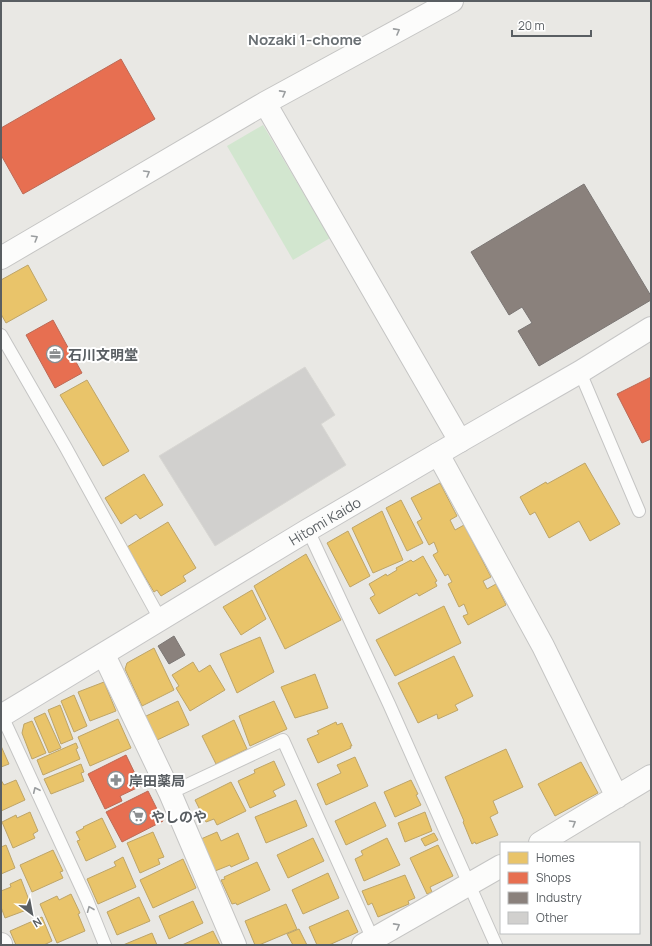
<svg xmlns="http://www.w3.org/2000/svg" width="652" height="946" viewBox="0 0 652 946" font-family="Manrope,'Noto Sans JP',sans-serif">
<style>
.green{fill:#d2e6cf}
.homes{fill:#e9c46a;stroke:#bea568}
.shops{fill:#e76f51;stroke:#bc6a56}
.industry{fill:#8a817c;stroke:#7b7674}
.building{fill:#d1d0ce;stroke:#d8d7d3}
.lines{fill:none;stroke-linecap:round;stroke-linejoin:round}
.service-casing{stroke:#c5c5c4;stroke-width:14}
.minor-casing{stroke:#c5c5c4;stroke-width:24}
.secondary-casing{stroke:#c6c6c6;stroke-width:24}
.service{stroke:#fcfcfb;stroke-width:12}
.minor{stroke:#fcfcfb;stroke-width:22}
.secondary{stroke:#fcfcfb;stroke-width:22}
.oneway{stroke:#9a9d9f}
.labels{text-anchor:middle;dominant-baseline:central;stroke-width:4;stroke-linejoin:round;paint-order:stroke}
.poi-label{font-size:14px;font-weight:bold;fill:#595e62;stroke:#fff;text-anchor:start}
.street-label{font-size:14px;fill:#595e62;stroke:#fff}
.neighbourhood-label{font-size:15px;font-weight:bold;fill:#6a7074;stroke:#fff}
</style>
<rect width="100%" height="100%" fill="#e9e8e4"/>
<path class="green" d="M263,125L330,238L293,260L227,146Z"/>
<path class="homes" d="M28,265L47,300L6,323L1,314V280Z
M87,380L129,451L103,466L60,395Z
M585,463L620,524L590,541L579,521L549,538L535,512L530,515L520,497L546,482L547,484Z
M144,474L163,505L140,519L136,514L121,524L105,498Z
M440,483L457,516L450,520L455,530L464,525L491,577L483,581L487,589L496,584L506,605L468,625L463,616L468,614L464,604L459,607L448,584L452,582L448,574L445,576L433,555L438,552L434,542L429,545L417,522L422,519L411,498Z
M401,500L423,543L407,551L386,508Z
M382,511L403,560L373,573L352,528Z
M168,522L196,568L183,576L186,581L161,596L157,590L154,592L127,547Z
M348,531L370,576L350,587L327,543Z
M306,554L341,620L285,649L254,586Z
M423,556L437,581L435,582L437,586L419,596L417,593L379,614L370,598L375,595L369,584L386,574L387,576L397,570L396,568L411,560L413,562Z
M252,590L266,619L241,635L223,607Z
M444,606L461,643L395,676L376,640Z
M260,637L274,672L237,693L220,654Z
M154,648L174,690L142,706L125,669L127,663Z
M454,656L473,696L455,705L458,710L438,719L437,714L418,723L398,683Z
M193,662L199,672L210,665L225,690L190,711L176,688L179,686L172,675Z
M315,674L328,708L295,718L281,687Z
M104,682L116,711L90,721L78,692Z
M74,695L87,726L74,732L61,701Z
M178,701L189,725L155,741L144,717Z
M274,701L287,729L250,746L239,716Z
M60,705L73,739L61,744L48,710Z
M45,713L61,748L49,753L34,718Z
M118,719L131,748L90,766L78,737Z
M234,720L247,749L216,764L202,736Z
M32,721L46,753L32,759L22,733L24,724Z
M336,722L337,725L342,723L352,746H350L351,748L318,763L307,739L319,734L317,731Z
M76,743L78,748L76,749L80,759L43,775L37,760Z
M1,746L9,764L1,767Z
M506,749L523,787L493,801L498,813L490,817L498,835L476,844L475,842L472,844L463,822L464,821L445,777Z
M355,757L368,786L326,805L317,784L341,773L337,765Z
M274,761L285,785L273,791L276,796L250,808L238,781L255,773L254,770Z
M581,762L598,793L555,816L538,784Z
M81,764L84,772L81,773L84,781L51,794L44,779Z
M1,780L4,785L16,780L25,800L1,811Z
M411,780L418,794L416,795L421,805L395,817L384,792Z
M231,782L246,811L217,825L214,819L206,822L195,800Z
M296,800L307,826L266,843L255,817Z
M375,802L386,826L346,845L335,821Z
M30,812L38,831L33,834L35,838L13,848L2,822L16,815L17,818Z
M425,812L432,831L405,842L398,823Z
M102,818L116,847L86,861L77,841L80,840L76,832L84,828L83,827Z
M153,832L164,857L158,859L160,864L140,873L127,843Z
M217,832L221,841L238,833L249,859L231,867L230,865L215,871L201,839Z
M434,833L438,840L425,846L421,839Z
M313,838L324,861L288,878L277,855Z
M387,838L400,865L364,881L355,859L363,855L361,851Z
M6,845L15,868L1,874V847Z
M438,845L453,876L430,887L432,892L427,894L410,858Z
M53,850L63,871L60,872L63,878L32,892L20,865Z
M123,857L136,887L98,904L87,879L116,866L114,862Z
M183,859L196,888L153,908L140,880Z
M257,862L270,890L237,905L236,903L232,904L221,880L225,879L224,877Z
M328,873L339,898L303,914L292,890Z
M405,875L415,898L408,901L409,904L378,917L372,903L368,905L362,891Z
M21,879L32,908L5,918L1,907V891L11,887L10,884Z
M71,894L80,913L78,914L85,931L57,943L40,904L57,896L59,900Z
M139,897L150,921L117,935L107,912Z
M193,901L203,923L169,939L159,916Z
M286,904L297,929L259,945H255L245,921Z
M348,910L358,932L329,945H317L309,927Z
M42,917L52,941L44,945H16L10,931Z
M299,929L307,945H293L287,934Z
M213,931L220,945H182Z
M152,933L157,945H123Z"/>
<path class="shops" d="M121,59L155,119L23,194L1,155V128Z
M53,320L82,373L55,388L26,335Z
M651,377V439L642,443L617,394Z
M126,755L141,786L120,796L122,801L105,809L88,774Z
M148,791L163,821L122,842L106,812Z"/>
<path class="industry" d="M584,184L651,296V300L539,366L518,331L532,323L522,307L509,315L471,252Z
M174,636L185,655L169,664L158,646Z"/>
<path class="building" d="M305,367L335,415L321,424L346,465L215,546L159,456Z"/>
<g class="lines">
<g class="service-casing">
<path id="service" d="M1,335L66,448L160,619
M580,372L639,511
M308,530L389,704L496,945
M2,716L87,900L105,945
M170,793L283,740L375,944"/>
</g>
<g class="minor-casing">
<path id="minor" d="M265,103L460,441
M1,258L265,103L452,1
M438,454L543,646L617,797
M104,655L170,793L235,945
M540,843L651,776
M1,944V945
M363,945L501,866"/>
</g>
<g class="secondary-casing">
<g id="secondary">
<path id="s1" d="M1,716L308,530L460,441L580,372L651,328"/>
</g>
</g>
<use href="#service" class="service"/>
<use href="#minor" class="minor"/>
<use href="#secondary" class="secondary"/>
</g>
<defs><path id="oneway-chevron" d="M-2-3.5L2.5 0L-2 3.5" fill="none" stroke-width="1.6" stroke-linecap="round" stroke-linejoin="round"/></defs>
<g class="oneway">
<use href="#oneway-chevron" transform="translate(397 31) rotate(-29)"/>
<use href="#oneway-chevron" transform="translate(283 93) rotate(-29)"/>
<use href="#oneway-chevron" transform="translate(147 173) rotate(-30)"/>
<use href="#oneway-chevron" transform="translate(35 238) rotate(-31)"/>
<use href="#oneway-chevron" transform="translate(36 790) rotate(-115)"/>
<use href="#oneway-chevron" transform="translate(573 823) rotate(-31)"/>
<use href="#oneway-chevron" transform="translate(90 909) rotate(-112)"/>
<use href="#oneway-chevron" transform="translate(397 926) rotate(-29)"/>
</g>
<defs>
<g id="office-ring" transform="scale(0.9)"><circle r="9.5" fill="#fff" stroke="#8b8e90" stroke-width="1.5"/><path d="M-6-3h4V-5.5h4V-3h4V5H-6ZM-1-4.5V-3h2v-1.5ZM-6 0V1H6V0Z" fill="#8b8e90"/></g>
<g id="pharmacy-ring" transform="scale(0.9)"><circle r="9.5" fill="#fff" stroke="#8b8e90" stroke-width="1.5"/><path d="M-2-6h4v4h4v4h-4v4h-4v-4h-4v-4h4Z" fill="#8b8e90"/></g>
<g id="supermarket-ring" transform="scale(0.9)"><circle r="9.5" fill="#fff" stroke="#8b8e90" stroke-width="1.5"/><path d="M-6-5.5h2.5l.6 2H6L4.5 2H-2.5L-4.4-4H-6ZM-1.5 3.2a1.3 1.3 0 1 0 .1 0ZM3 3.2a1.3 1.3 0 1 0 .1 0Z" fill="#8b8e90"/></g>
</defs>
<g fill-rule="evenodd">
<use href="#office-ring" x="55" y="354"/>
<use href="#pharmacy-ring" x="116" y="780"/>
<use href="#supermarket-ring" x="138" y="816"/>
</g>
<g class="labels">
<g class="poi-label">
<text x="68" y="354">石川文明堂</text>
<text x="129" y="780">岸田薬局</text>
<text x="151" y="816">やしのや</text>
</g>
<g class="street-label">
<text stroke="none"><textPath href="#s1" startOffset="378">Hitomi Kaido</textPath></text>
</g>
<g class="neighbourhood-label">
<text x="305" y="39">Nozaki 1-chome</text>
</g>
</g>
<rect width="652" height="946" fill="none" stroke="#595e62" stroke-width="4"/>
<rect x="500" y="842" width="140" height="92" fill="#ffffff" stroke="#bdbfc0"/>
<rect x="508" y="852" width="20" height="12" fill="#e9c46a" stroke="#bdbfc0"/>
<text x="536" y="862" font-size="12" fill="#595e62">Homes</text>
<rect x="508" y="872" width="20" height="12" fill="#e76f51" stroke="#bdbfc0"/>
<text x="536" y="882" font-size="12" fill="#595e62">Shops</text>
<rect x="508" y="892" width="20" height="12" fill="#8a817c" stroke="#bdbfc0"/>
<text x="536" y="902" font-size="12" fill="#595e62">Industry</text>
<rect x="508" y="912" width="20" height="12" fill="#d1d0ce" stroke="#bdbfc0"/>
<text x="536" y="922" font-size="12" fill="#595e62">Other</text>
<g transform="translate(32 914) rotate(148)" stroke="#ffffff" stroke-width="3" paint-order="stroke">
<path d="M0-3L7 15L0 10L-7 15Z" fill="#595e62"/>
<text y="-6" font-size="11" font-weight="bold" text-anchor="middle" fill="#595e62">N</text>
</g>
<path d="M512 30v6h79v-6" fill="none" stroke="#595e62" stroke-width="2"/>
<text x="518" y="30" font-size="12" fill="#595e62" stroke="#ffffff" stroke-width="3" paint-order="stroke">20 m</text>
</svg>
